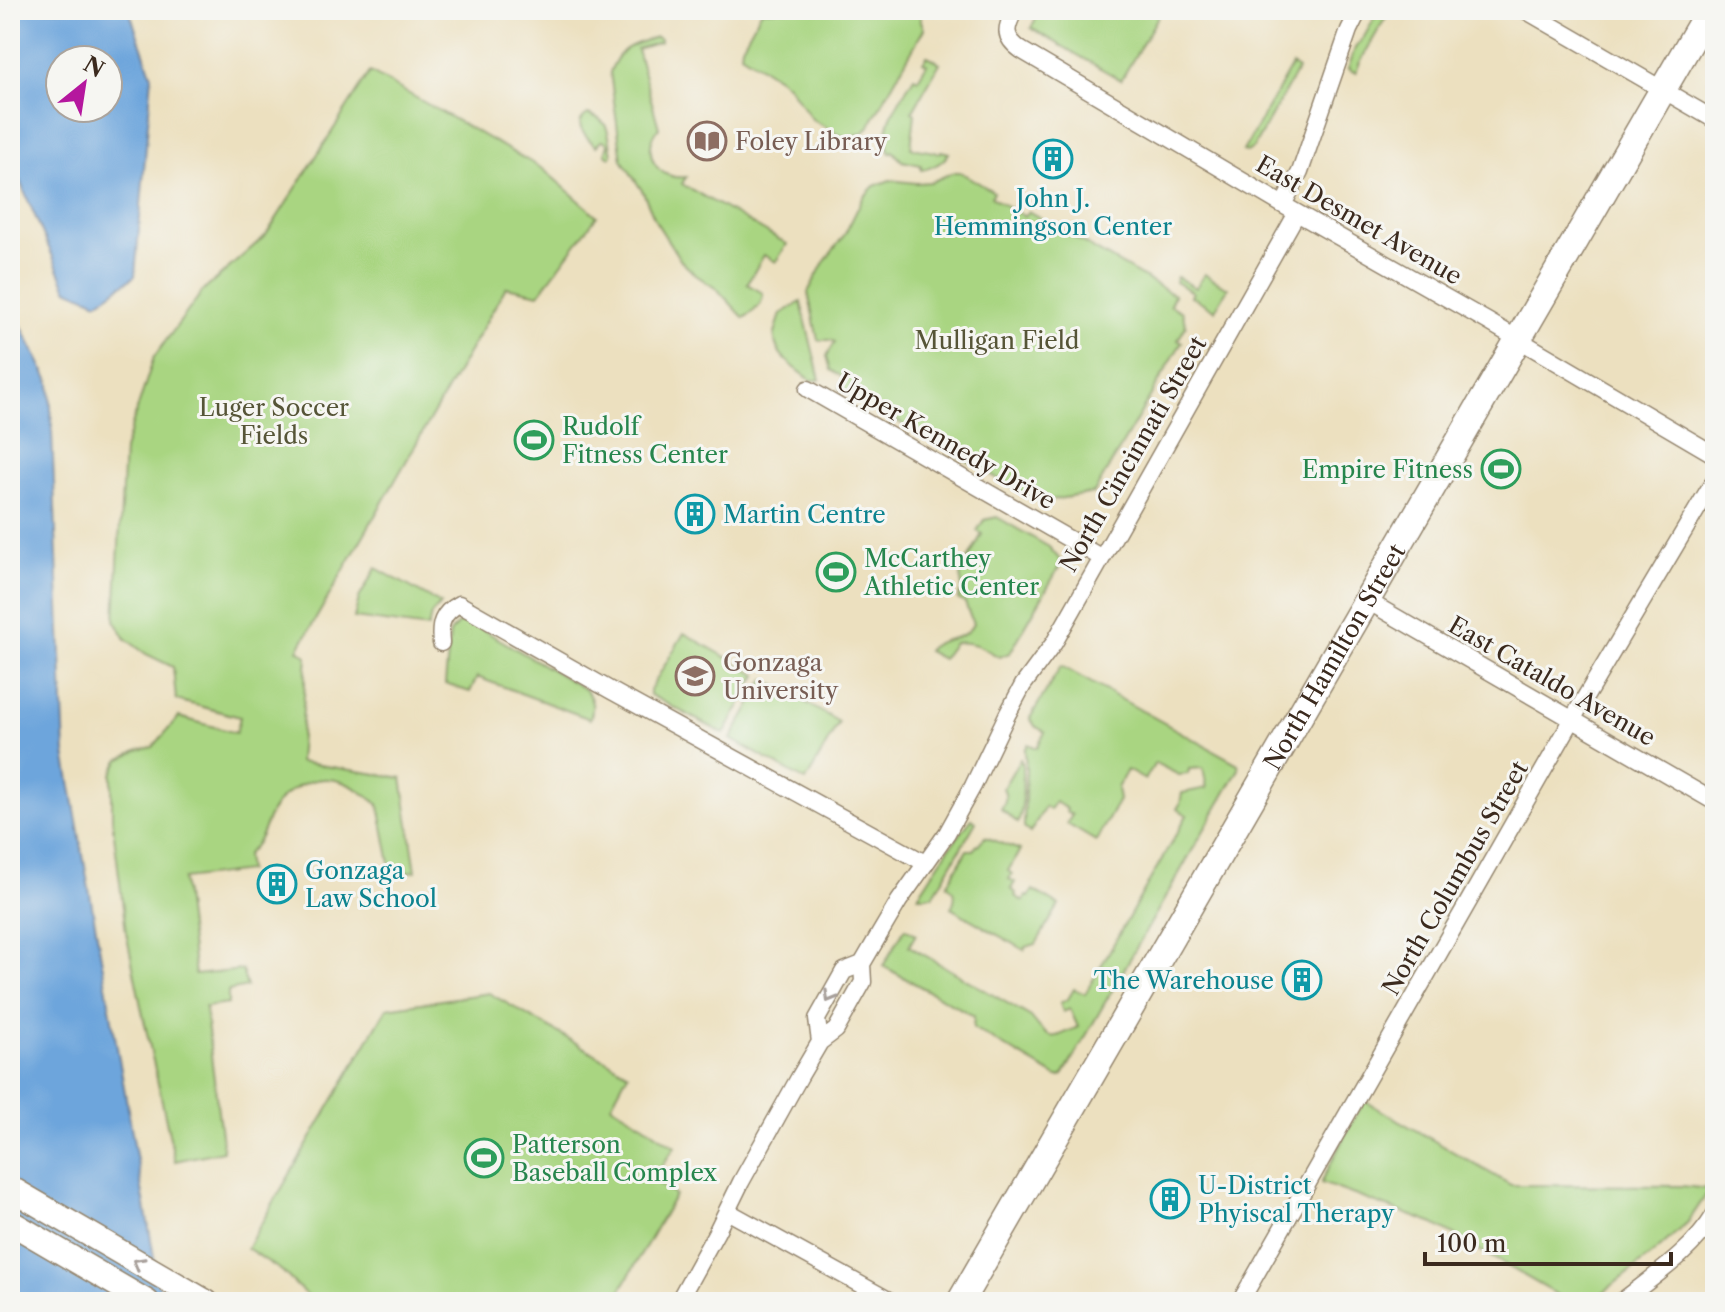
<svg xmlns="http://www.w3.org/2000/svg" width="1725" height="1312" viewBox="0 0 1725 1312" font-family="'Libre Caslon Text',serif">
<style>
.green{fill:#a9d581;stroke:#728050;stroke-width:2}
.water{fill:#6da5dc;stroke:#54687d;stroke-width:2;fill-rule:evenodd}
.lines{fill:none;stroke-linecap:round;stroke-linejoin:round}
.minor-casing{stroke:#94856e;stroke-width:19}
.secondary-casing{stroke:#94856e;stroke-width:27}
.primary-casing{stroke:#94856e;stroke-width:29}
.minor{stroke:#fff;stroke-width:16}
.secondary{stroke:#fff;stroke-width:24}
.primary{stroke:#fff;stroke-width:26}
.oneway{stroke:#a79f9a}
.labels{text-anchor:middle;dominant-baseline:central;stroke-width:6;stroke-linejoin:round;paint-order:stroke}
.education-label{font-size:24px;fill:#785e54;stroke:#f6f6f2;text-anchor:start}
.culture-label{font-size:24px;fill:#0d838f;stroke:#f6f6f2;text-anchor:start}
.street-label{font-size:24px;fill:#3b2a1e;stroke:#f6f6f2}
.park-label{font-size:24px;fill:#565537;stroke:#f6f6f2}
.leisure-label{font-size:24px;fill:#27864d;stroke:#f6f6f2;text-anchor:start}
</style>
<rect width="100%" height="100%" fill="#f6f6f2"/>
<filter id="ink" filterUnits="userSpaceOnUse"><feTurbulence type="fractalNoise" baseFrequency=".0125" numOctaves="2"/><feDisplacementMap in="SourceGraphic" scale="16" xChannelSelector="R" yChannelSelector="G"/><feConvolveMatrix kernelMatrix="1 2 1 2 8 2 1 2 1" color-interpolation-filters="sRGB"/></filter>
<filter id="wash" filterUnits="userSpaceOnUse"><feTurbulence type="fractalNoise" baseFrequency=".006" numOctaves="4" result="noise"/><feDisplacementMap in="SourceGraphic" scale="32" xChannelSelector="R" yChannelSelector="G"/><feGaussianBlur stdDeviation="1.8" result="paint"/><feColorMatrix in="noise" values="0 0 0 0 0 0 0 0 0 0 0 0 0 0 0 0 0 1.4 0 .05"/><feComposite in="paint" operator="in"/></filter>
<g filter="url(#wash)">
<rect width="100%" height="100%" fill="#ece0bf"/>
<path class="green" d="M762,10H920L921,21L924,29L868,128L863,133L848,137L839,135L812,119L788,86L780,79L741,54L742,46Z
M1040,10H1162L1121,80L1031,28Z
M1379,10H1390L1360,62L1356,73L1348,69L1355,48L1364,37Z
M656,37L660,39V42L637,49L659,128C640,151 656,181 686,177L682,184L787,244L776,262L764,255L747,284L761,292L763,295C762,306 753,312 744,318L718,290L696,275L681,261L656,222L643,192L622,160L610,72C620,46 632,45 656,37Z
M927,56L940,63L912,112L915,114L911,148L940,153L941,151L949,153C943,163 932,168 921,170V165L902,161L893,151L890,153C878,126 901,100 914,77L918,79L927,64L923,62Z
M1292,65L1298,69L1253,148L1247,152L1243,151Z
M370,72L543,169L597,216L539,294L506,287L298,650L307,656L299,762L402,778L416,871L392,874L379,805C367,795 351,783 335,780C311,775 283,791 271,812C262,830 262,841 246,855L248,871L183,879L195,975L242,970L247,987L228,991V1004L205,1007L223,1151L175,1161L141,1006L126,932L112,818V774L119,760L139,750L153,747L179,717L236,733L240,717L176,700L173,667L146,654L126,639L115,620L124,450L154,357L202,292L266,235Z
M588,114C611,121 608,133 612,155L610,158L605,153L608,145L605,141H601L596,146C586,137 571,124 588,114Z
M954,172H960L994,192L991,197L1024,216L1028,211L1174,295L1170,305L1182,312L1186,326L1178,340L1182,342L1094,493L1039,502L839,388L844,378L831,370L827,356L835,342L831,340H818L808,292L823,264L845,234L863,198L874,186L890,180L916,183L931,182Z
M1204,274L1228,288L1215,310L1191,296L1193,292L1175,282L1177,277L1196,288Z
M801,302L820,380H811C797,369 772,355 775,334C776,328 779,321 781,314Z
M997,517L1049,547L1062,562L1010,653L999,657C984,648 972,640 954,643L942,659L927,651C942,633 962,645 973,624L965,603L958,599L962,587L960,574L982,534L977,531L984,520Z
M376,568L441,604L431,615L428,628L354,618L359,598Z
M468,621L586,690C593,701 594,707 590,719L477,677L470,692L445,684L450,633L459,623Z
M684,633L757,675L724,734L650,695V690Z
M1061,666L1238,764L1239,769L1064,1074L1061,1077H1057L973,1028L974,1016L883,966L905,928L916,934L909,946L1031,1017C1051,1042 1050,1040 1078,1027L1070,1009L1063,1012L1060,1003L1068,999L1074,989L1085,994L1187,815L1177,809L1180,804L1182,793L1207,788L1203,768L1189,769L1188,774L1179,775L1155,763L1145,780L1127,770L1117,788L1119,800L1096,841L1067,824L1072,815L1066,812L1067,809L1055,802L1050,810L1045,807L1030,833L1024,828L1026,768L1025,750L1028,744L1037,748L1045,732L1035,726L1030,718Z
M765,679L839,722L806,781L731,739Z
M1020,759L1022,763C1022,781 1025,805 1018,823L1001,809C1006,802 1007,795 1003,788Z
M972,819L976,822L933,896H918L947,851Z
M985,837L1020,850L1008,871L1012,874L1009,879L1015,882L1011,889L1016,893L1015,896L1023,901L1026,896L1029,897L1033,890L1059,905L1036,944L1026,947L1024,950L951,908C956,899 957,891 947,885L967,850H973Z
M489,993L628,1073L611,1105L644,1125L675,1147L653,1179L675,1195L614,1302H316L302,1291L282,1271L247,1248L387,1008Z
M1365,1101L1511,1185L1682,1186L1710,1189L1688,1222L1656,1251L1591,1302H1570L1434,1224L1321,1183L1350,1125Z"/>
<path class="water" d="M10,10H129L152,76L135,276L98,302L67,289L10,159ZM60,60H108V108H60Z
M10,303L50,383L65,753L162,1302H10Z"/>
</g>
<g filter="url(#ink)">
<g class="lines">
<g class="minor-casing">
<path id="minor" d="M1015,10C1005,28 1003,37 1021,50L1283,205L1487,321L1715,455
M1525,10L1715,120
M1283,205L1300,172L1349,30L1359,10
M808,389L1102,558
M1366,600L1715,802
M441,643C439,624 442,613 459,604L610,690L925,863
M820,1042L817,1019L844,971L862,964
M727,1211L892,1302
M678,1302L716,1233L741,1182L800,1076L820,1042L836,1030L863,982L862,964L876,940L899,901L947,833L973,786L1007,715L1023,685L1054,643L1297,213
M1240,1302L1583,701L1715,479
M1621,1302C1654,1276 1693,1251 1715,1214"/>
</g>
<g class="secondary-casing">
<path id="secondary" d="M10,1188L206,1302
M10,1222L147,1302"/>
</g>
<g class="primary-casing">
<g id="primary">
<path id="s1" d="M960,1302L1709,10"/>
</g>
</g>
<use href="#minor" class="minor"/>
<use href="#secondary" class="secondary"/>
<use href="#primary" class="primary"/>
</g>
<defs><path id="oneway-chevron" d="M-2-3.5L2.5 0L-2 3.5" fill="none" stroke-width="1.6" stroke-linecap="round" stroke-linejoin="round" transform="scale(2)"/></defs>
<g class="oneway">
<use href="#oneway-chevron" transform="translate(830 997) rotate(120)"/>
<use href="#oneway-chevron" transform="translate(138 1263) rotate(-150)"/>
</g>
</g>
<defs>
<g id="library-ring" transform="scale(2)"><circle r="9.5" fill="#f6f6f2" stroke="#8d6e63" stroke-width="1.5"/><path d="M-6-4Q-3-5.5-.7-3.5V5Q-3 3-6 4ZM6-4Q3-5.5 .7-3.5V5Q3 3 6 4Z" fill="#8d6e63"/></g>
<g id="building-ring" transform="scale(2)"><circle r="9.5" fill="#f6f6f2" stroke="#0f9aa8" stroke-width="1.5"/><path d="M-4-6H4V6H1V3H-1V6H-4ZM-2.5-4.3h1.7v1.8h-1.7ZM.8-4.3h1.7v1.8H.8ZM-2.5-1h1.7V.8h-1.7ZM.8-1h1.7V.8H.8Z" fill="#0f9aa8"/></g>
<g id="stadium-ring" transform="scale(2)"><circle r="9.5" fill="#f6f6f2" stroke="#2e9e5b" stroke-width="1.5"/><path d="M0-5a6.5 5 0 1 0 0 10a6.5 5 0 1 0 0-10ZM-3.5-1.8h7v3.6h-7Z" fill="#2e9e5b"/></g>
<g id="university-ring" transform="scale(2)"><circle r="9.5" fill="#f6f6f2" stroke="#8d6e63" stroke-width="1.5"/><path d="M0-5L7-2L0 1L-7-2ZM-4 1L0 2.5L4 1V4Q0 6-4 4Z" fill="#8d6e63"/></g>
</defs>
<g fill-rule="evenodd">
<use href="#library-ring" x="707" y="141"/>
<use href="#building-ring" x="1053" y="159"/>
<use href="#stadium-ring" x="534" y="440"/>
<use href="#stadium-ring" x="1501" y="469"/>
<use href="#building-ring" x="695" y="514"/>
<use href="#stadium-ring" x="836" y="572"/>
<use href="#university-ring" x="695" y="676"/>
<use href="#building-ring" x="277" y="884"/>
<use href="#building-ring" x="1302" y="980"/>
<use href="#stadium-ring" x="484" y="1158"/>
<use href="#building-ring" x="1170" y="1199"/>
</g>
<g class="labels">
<g class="education-label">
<text x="735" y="141">Foley Library</text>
<text x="723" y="662">Gonzaga<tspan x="723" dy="28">University</tspan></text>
</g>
<g class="culture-label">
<text x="1053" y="198" text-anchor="middle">John J.<tspan x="1053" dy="28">Hemmingson Center</tspan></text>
<text x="723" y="514">Martin Centre</text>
<text x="305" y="870">Gonzaga<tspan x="305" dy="28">Law School</tspan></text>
<text x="1274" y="980" text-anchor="end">The Warehouse</text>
<text x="1198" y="1185">U-District<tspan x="1198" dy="28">Phyiscal Therapy</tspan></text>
</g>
<g class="street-label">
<text transform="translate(1359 220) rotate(30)">East Desmet Avenue</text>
<text transform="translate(946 441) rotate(30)">Upper Kennedy Drive</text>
<text transform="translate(1133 454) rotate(-60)">North Cincinnati Street</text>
<text stroke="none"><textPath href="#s1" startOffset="746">North Hamilton Street</textPath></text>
<text transform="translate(1552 681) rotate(30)">East Cataldo Avenue</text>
<text transform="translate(1455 878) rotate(-60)">North Columbus Street</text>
</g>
<g class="park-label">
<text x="997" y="340">Mulligan Field</text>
<text x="274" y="407">Luger Soccer<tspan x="274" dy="28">Fields</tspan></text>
</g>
<g class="leisure-label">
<text x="562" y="426">Rudolf<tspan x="562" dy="28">Fitness Center</tspan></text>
<text x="1473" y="469" text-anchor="end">Empire Fitness</text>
<text x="864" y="558">McCarthey<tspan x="864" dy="28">Athletic Center</tspan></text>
<text x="512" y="1144">Patterson<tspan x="512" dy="28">Baseball Complex</tspan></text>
</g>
</g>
<rect width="1725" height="1312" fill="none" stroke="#f6f6f2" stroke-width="40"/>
<g transform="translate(84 84) rotate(30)"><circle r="38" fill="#f6f6f2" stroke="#aba49d" stroke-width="2"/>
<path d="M0-6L14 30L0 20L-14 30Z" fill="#b5179e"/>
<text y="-12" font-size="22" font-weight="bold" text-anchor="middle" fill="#3b2a1e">N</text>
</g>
<path d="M1425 1252v12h246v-12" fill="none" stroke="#3b2a1e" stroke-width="4"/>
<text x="1437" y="1252" font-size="24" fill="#3b2a1e" stroke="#f6f6f2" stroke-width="6" paint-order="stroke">100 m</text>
</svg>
